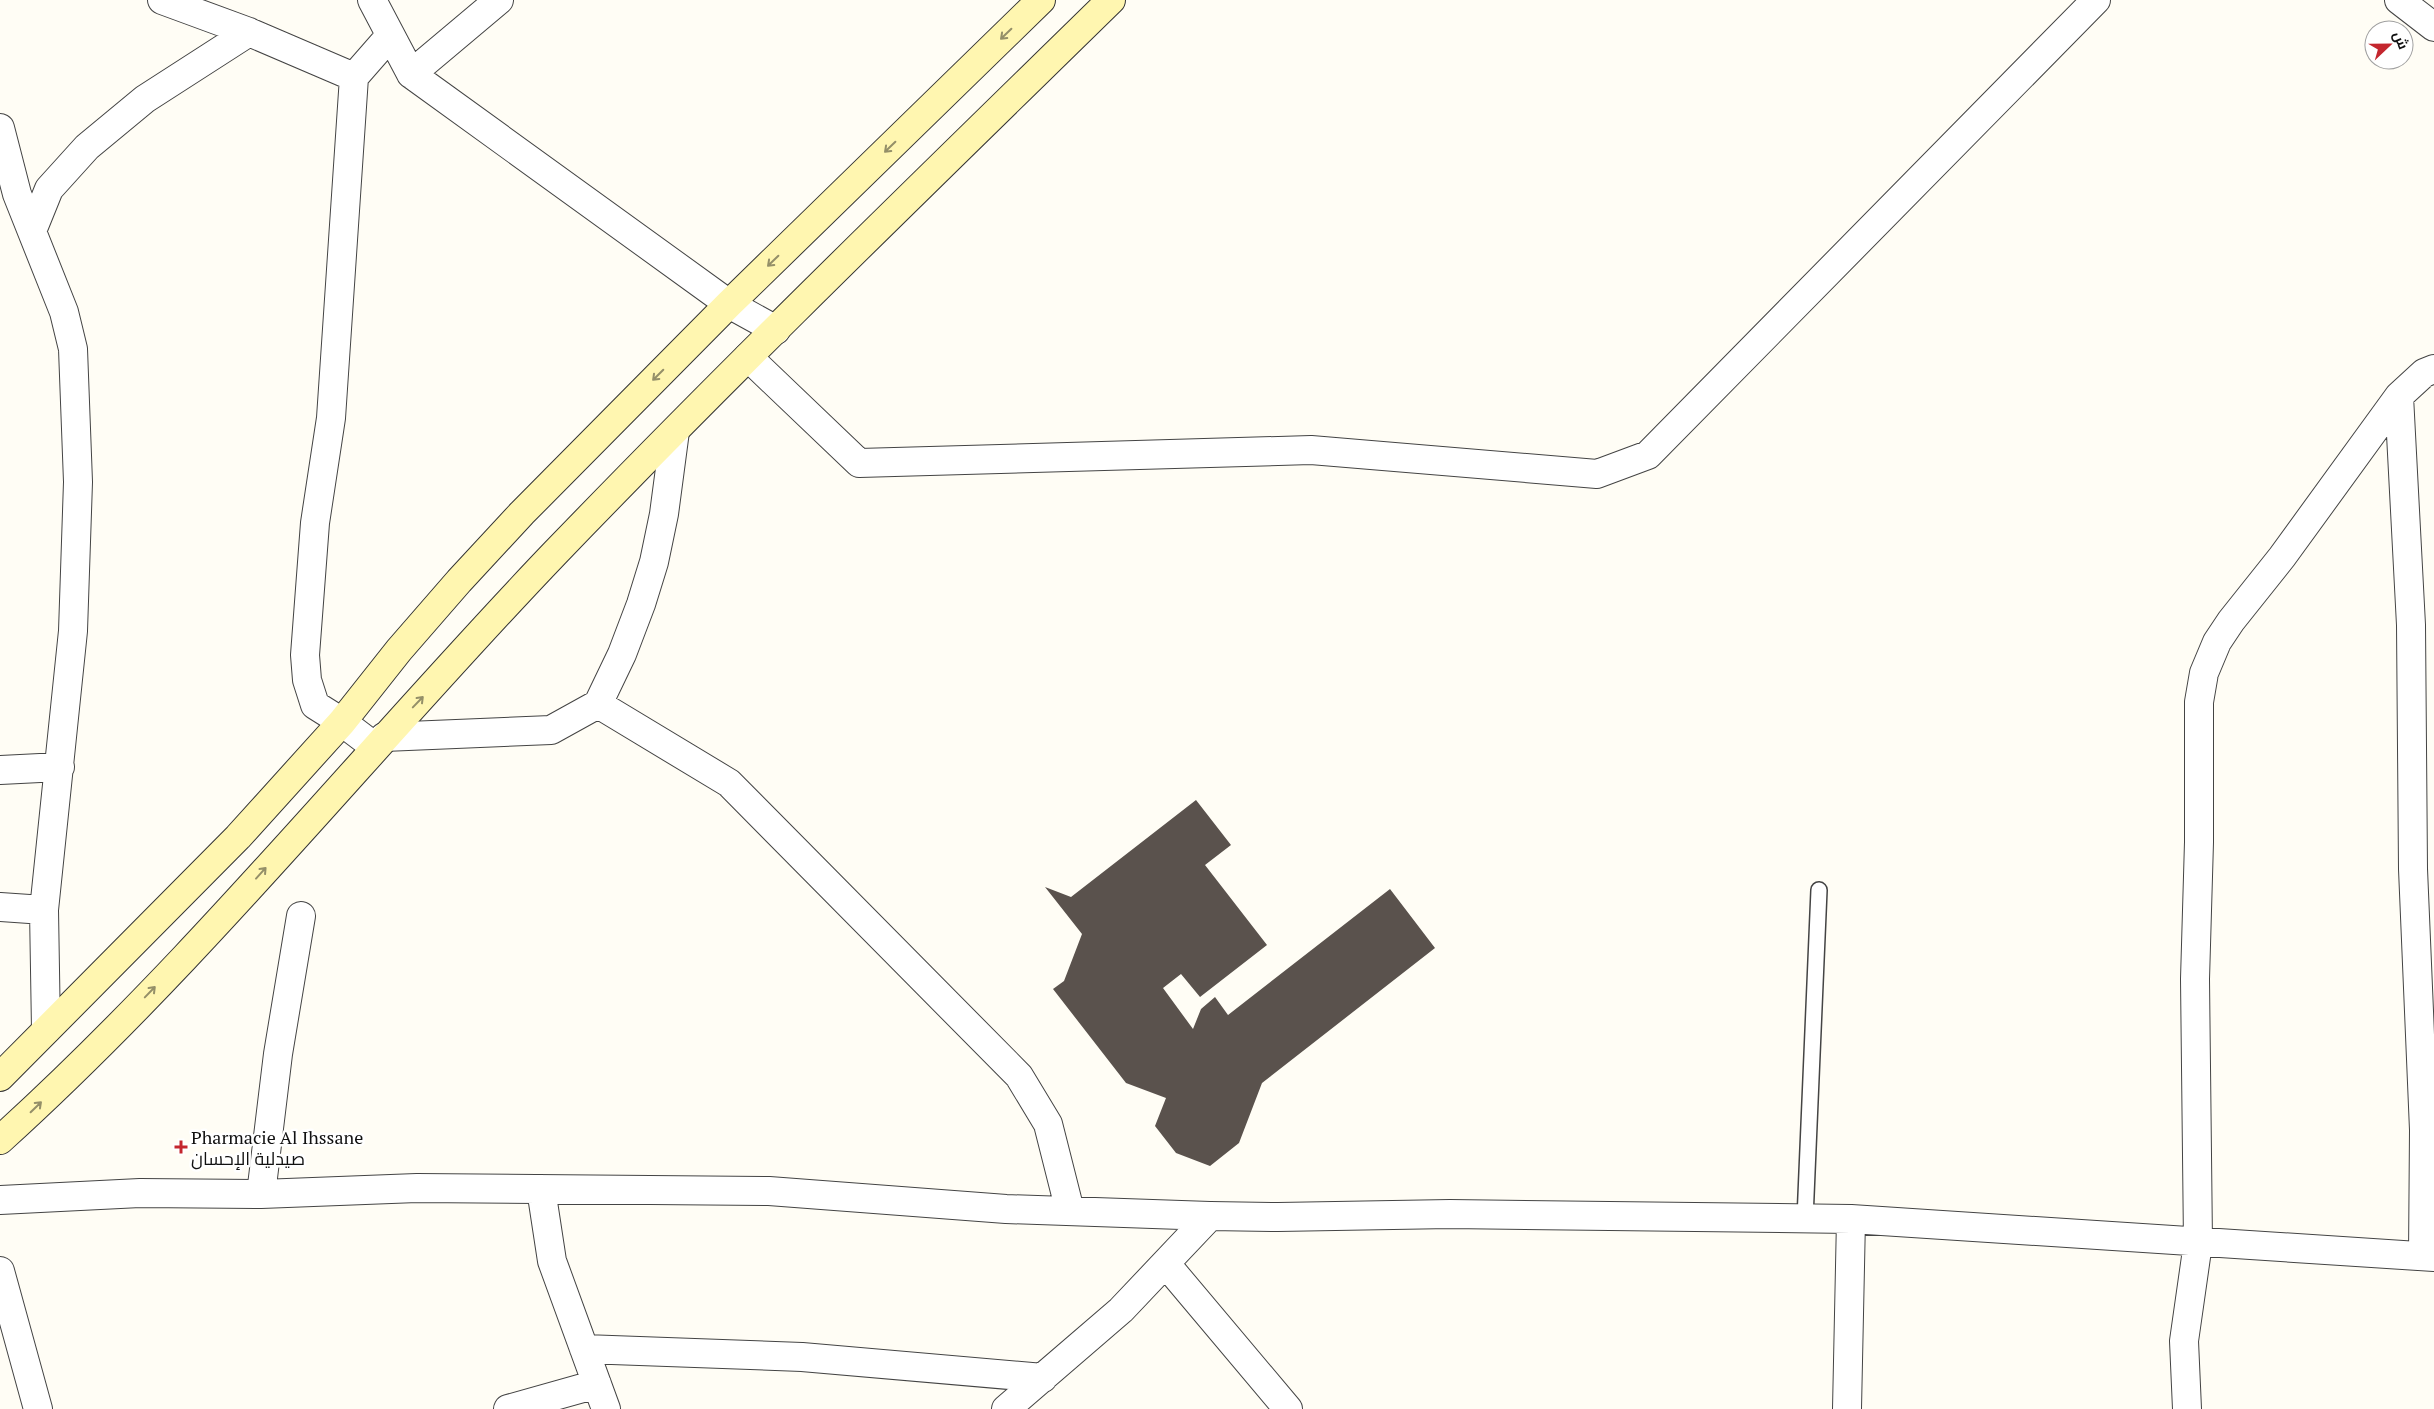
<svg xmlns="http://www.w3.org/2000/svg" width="2434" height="1409" viewBox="0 0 2434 1409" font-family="'PT Serif',Cairo,serif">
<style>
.building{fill:#5a524d}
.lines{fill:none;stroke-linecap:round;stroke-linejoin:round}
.service-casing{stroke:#444;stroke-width:18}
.minor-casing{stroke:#444;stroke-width:30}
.secondary-casing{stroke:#333;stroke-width:30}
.service{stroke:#fff;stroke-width:15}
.minor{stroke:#fff;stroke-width:28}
.secondary{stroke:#fff6b0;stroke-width:28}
.oneway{stroke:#948f68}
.poi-dot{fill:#c4262e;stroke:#fff;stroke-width:2}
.labels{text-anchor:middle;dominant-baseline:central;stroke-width:5;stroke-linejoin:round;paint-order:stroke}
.poi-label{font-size:18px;fill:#111;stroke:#fff;text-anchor:start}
</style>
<rect width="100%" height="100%" fill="#fffdf5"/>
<path class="building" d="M1196,800L1231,845L1205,865L1267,945L1200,997L1181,974L1163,988L1193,1029L1201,1009L1215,997L1228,1015L1390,889L1435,948L1262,1083L1239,1143L1210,1166L1176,1153L1155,1126L1166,1098L1126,1083L1053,989L1064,981L1082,934L1045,887L1071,897Z"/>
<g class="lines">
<g class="service-casing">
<path id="service" d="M1805,1219L1819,890"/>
</g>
<g class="minor-casing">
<path id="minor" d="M162,0L249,32L354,77L331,418L315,523L305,655L307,680L315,705L342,722L375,747
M372,0L411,74L729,304L776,330
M2399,0L2434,27
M411,74L499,0
M354,77L389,37
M0,128L17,194L64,312L73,349L78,482L73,631L44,910L46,1030
M32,231L49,189L87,147L145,99L249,32
M748,357L859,463L1311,450L1597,474L1648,455L2096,0
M2399,396L2411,625L2413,869L2424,1130L2423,1256
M598,704L729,783L1019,1076L1048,1124L1070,1211
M384,737L551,730L598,704L622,654L641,604L654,562L664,514L675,431
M0,770L60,767
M0,907L44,910
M541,1189L552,1261L606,1409
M261,1194L278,1054L301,916
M0,1200L140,1193L261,1194L417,1188L769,1191L1006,1209L1210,1216L1278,1217L1450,1214L1851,1219L2434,1257
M1166,1264L1288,1409
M0,1271L38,1409
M584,1349L802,1357L1043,1378
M508,1409L597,1384
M1006,1409L1121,1310L1210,1216
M1847,1409L1851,1219
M2187,1409L2184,1341L2198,1243L2195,979L2199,842V702L2204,673L2217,642L2231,621L2282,557L2399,396L2424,373L2434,369"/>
</g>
<g class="secondary-casing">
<path id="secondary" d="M0,1077L238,837L342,722L399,650L459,581L522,513L729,304L1041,0
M0,1140C200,959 369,747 555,553C736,365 924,183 1111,0"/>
</g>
<use href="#service" class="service"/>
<use href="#minor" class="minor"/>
<use href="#secondary" class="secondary"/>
</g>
<defs><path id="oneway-shaft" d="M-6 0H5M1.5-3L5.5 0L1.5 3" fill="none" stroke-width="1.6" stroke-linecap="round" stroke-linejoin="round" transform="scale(1.25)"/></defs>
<g class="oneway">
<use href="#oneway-shaft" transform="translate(1006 34) rotate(136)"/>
<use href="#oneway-shaft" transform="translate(890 147) rotate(136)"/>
<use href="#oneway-shaft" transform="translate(773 261) rotate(136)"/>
<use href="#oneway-shaft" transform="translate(658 375) rotate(135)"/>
<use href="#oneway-shaft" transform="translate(418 702) rotate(-46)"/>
<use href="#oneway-shaft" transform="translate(261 873) rotate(-48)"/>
<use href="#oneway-shaft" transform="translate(150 992) rotate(-46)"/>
<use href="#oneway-shaft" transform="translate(36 1107) rotate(-44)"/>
</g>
<path class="poi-dot" d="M178.5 1139.5h5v5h5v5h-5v5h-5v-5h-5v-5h5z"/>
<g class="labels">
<g class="poi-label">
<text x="191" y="1137">Pharmacie Al Ihssane<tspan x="191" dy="21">صيدلية الإحسان</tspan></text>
</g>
</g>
<g transform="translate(2389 45) rotate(68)"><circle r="24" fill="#ffffff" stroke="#a0a0a0"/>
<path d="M0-4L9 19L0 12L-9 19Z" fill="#c4262e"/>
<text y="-8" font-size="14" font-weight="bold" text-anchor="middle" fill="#111111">ش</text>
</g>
</svg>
